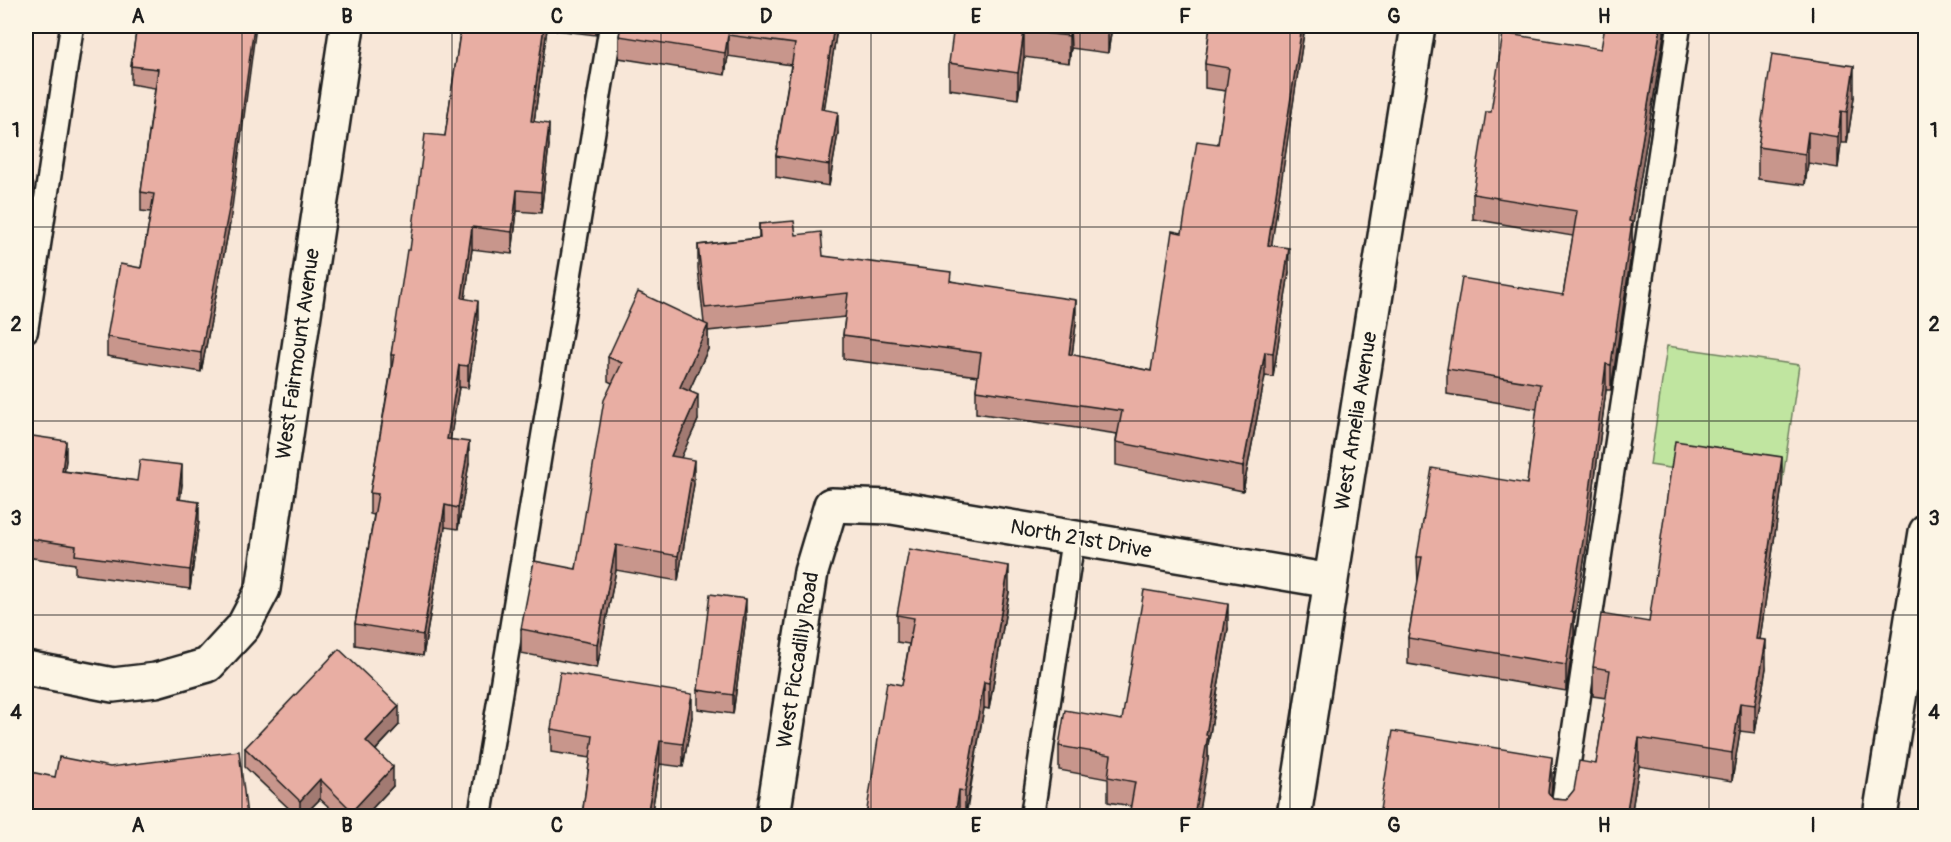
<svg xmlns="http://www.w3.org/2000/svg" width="1951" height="842" viewBox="0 0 1951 842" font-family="Pangolin,sans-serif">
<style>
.green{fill:#c0e5a0;stroke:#6e805e;stroke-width:1.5}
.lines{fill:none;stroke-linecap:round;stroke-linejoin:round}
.service-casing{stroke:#1c1c1c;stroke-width:27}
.minor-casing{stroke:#1c1c1c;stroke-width:38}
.secondary-casing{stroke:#1c1c1c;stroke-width:38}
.service{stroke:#fcf5e5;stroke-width:22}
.minor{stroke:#fcf5e5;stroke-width:33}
.secondary{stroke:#fcf5e5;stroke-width:33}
.wall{fill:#c8968c;stroke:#1c1c1c;stroke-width:1.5}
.shaded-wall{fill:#a27a72;stroke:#1c1c1c;stroke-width:1.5}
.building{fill:#e8aea3;stroke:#1c1c1c;stroke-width:1.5}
.grid{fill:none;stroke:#1c1c1c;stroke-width:1.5;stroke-opacity:0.55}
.labels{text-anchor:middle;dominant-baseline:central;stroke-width:4.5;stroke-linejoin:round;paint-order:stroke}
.street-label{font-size:21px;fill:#1c1c1c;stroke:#fcf5e5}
.neatline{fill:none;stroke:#1c1c1c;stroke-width:2}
.grid-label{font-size:20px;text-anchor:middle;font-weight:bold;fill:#1c1c1c}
</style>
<rect width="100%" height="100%" fill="#f8e7d8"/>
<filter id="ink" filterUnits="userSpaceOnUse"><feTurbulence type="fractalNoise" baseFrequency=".0167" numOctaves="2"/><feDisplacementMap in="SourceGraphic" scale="12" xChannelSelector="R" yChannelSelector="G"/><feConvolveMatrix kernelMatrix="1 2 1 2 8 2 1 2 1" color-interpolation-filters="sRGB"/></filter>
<g filter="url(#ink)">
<path class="green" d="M1667,346L1799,365L1782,485L1650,465Z"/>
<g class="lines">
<g class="service-casing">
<path id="service" d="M26,331L72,26
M480,816L611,26
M1032,816L1073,538
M1561,816L1679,26"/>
</g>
<g class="minor-casing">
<path id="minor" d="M26,668L113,685L156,680L208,665L243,627L263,589L347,26
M773,816L811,572L831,505L892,507L1331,581
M1294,816L1418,26"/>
</g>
<g class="secondary-casing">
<path id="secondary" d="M1880,816L1926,532"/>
</g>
<use href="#service" class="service"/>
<use href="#minor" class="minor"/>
<use href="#secondary" class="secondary"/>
</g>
<path class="wall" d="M137,26L230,223L201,372L107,356V337L141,268L151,212L141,211V192L155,88L131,84V66Z
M461,26H598L596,35L547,29L534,122L549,145L541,213L517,211L512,254L472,249L465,299L478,322L468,388L459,387L450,439L469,463L458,529L445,527L423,656L355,645V624L374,515L370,514V493L391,370V355L410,250L445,136Z
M621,26H860L859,32L837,29L824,109L838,133L829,186L776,177V156L791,65L728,56L725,75L619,58V36Z
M1000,26H1112L1108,53L1071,48L1069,63L1024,57L1018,99L949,89V63L1000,27Z
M1210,26H1305L1271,246L1289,272L1273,377L1265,376L1243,491L1116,465V442L1117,434L976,413V390L978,376L843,359V335L845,317L708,331V349L689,391L698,420L681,457L694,484L678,581L616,570L597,668L521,653V629L576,569L612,383L608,381V357L704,323L698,268V245L759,238V224L796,235L823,256L951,281L1076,324L1072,355L1151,371L1182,233L1218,144L1226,91L1205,88V64Z
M1664,26V34L1632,230V248L1612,383L1611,390H1606L1586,549L1574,622V638L1566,691L1408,664V638L1418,583L1417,557L1527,484L1537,409L1447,394V369L1563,295L1573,236L1473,219V194L1491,112L1601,49Z
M1854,97L1847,143H1841L1838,168L1808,163L1805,185L1758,179V147Z
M26,435L66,460L64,471L137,481L182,484L180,500L199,521L190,589L75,574V564L26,557Z
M1782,485L1760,639L1766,668L1755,733L1740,731L1732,781L1639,766L1631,816H1379L1552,785L1551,796L1553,799L1566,800L1596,764L1606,698L1593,696V667L1649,622Z
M1009,592L989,709L984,708L966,816H866L902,685L909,644L897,642V615Z
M746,618L733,714L698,709V690Z
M1228,629L1208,745V760L1131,806L1108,802V779L1059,770V746L1122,720Z
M692,717L683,767L660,764L651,816H582L590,758L551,752V729Z
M399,725L376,750L393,786L365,816H339L320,799L303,816H297L245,767V748Z"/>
<path class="shaded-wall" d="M254,26H256L230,223L201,372V353Z
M544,26H547V29L531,143V121Z
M596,26H598L596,35Z
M834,26H837V29L821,130V109Z
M1070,26L1071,48L1069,63V36Z
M1108,26H1112L1108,53Z
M1302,26H1305L1268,269V245Z
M1661,26H1664V34L1632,230V248L1611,390V365L1629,221Z
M1024,31V57L1018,99V73Z
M728,35V56L725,75V53Z
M1854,66V97L1847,143V112Z
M1841,111V143L1838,168V137Z
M838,112V133L829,186V165Z
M549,124V145L541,213V192Z
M1808,132V163L1805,185V154Z
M517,190V211L512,254V232Z
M472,227V249L462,320V298Z
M1289,248V272L1273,377V353Z
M1076,300V324L1069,378V354Z
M478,301V322L468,388V366Z
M708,325V349L680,411V387Z
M1265,352V376L1243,491V467Z
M1606,364V390L1586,549L1574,622V638L1566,691V665L1571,612Z
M459,365V387L447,460V439Z
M698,395V420L671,480V456Z
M66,441V460L62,490V471Z
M469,442V463L458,529V508Z
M1782,457V485L1756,667V639Z
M694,460V484L678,581V556Z
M182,465V484L178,518V499Z
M199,502V521L190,589V570Z
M445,505V527L423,656V635Z
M616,545V570L597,668V644Z
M1009,566V592L989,709V683Z
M746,599V618L733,714V695Z
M1228,604V629L1208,745V760L1198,816H1194L1206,735Z
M1766,640V668L1755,733V705Z
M984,682V708L965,816V791Z
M692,694V717L683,767V744Z
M1740,703V731L1732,781V753Z
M399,706V725L366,760V741Z
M1639,738V766L1631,816H1626Z
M660,741V764L651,816H647Z
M1552,757V785L1549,816L1548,792Z
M393,767V786L365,816H352V811Z
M320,779V799L303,816H300V801Z
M959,790V816H955Z"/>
<path class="building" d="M137,26H254L230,204L201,353L107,337L120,264L141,268L154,194L141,192L158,69L131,66Z
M461,26H544L531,121L549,124L541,192L517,190L512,232L472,227L462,298L478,301L468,366L459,365L447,439L469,442L458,508L445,505L423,635L355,624L378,494L370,493L394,355H391L407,250H410L425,134L445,136Z
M621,26H834L821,109L838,112L829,165L776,156L795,44L728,35L725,53L619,36Z
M954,26H991L1000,27V26H1070L1069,36L1024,31L1018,73L949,63Z
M1210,26H1302L1268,245L1289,248L1273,353L1265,352L1243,467L1116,442L1122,411L976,390L981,353L843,335L848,293L705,308L698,245L760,238L759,224L794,221L796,235L821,232L823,256L951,272L950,281L1076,300L1069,354L1151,371L1172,231L1182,233L1197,141L1218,144L1229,68L1205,64Z
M1605,26H1661L1629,221L1632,222L1612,357L1611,365L1606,364L1586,523L1571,612H1574L1566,665L1408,638L1422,557H1417L1432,468L1527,484L1540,384L1447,369L1462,278L1563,295L1577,211L1473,194L1486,112H1491L1503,33L1601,49Z
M1772,54L1854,66L1847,112L1841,111L1838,137L1808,132L1805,154L1758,147Z
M638,292L708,325L680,387L698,395L671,456L694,460L678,556L616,545L597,644L521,629L534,561L576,569L604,400L622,363L608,357Z
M26,435L66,441L62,471L137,481L140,460L182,465L178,499L199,502L190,570L75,555L76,546L26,538Z
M1675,441L1782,457L1756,639L1766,640L1755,705L1740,703L1732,753L1639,738L1626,816H1379L1393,731L1552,757L1548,792L1553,799L1566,800L1574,790L1579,761L1596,764L1610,670L1593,667L1601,614L1649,622Z
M909,549L1009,566L989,683L984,682L965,791L959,790L955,816H866L887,682L902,685L914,618L897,615Z
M1144,590L1228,604L1206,735H1208L1194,816H1129L1135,782L1108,777L1111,755L1059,746L1065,710L1122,720Z
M710,594L746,599L733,695L698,690Z
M339,649L399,706L366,741L393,767L352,811L320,779L300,801L245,748Z
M560,672L692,694L683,744L660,741L647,816H582L593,736L551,729Z
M239,751L247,816H26V771L55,777L59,757L110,767Z"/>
</g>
<path class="grid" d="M242,26V816M452,26V816M661,26V816M871,26V816M1080,26V816M1290,26V816M1499,26V816M1709,26V816M26,227H1926M26,421H1926M26,615H1926"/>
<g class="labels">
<g class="street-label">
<text transform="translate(298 354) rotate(-82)">West Fairmount Avenue</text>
<text transform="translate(1356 421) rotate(-81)">West Amelia Avenue</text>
<text transform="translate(1081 539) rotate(10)">North 21st Drive</text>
<text transform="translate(798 660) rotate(-81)">West Piccadilly Road</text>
</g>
</g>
<rect width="1951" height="842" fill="none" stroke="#fcf5e5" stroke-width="66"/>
<rect x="33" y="33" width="1885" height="776" class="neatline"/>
<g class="grid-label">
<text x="138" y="23">A</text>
<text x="347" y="23">B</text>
<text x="557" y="23">C</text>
<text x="766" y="23">D</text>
<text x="976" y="23">E</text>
<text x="1185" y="23">F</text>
<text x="1394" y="23">G</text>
<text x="1604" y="23">H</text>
<text x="1813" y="23">I</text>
<text x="16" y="137">1</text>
<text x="1934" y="137">1</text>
<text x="16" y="331">2</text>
<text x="1934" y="331">2</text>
<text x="16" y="525">3</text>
<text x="1934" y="525">3</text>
<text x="16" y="719">4</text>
<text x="1934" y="719">4</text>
<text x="138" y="832">A</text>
<text x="347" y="832">B</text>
<text x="557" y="832">C</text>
<text x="766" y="832">D</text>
<text x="976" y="832">E</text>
<text x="1185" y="832">F</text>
<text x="1394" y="832">G</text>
<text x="1604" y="832">H</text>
<text x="1813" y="832">I</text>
</g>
</svg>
